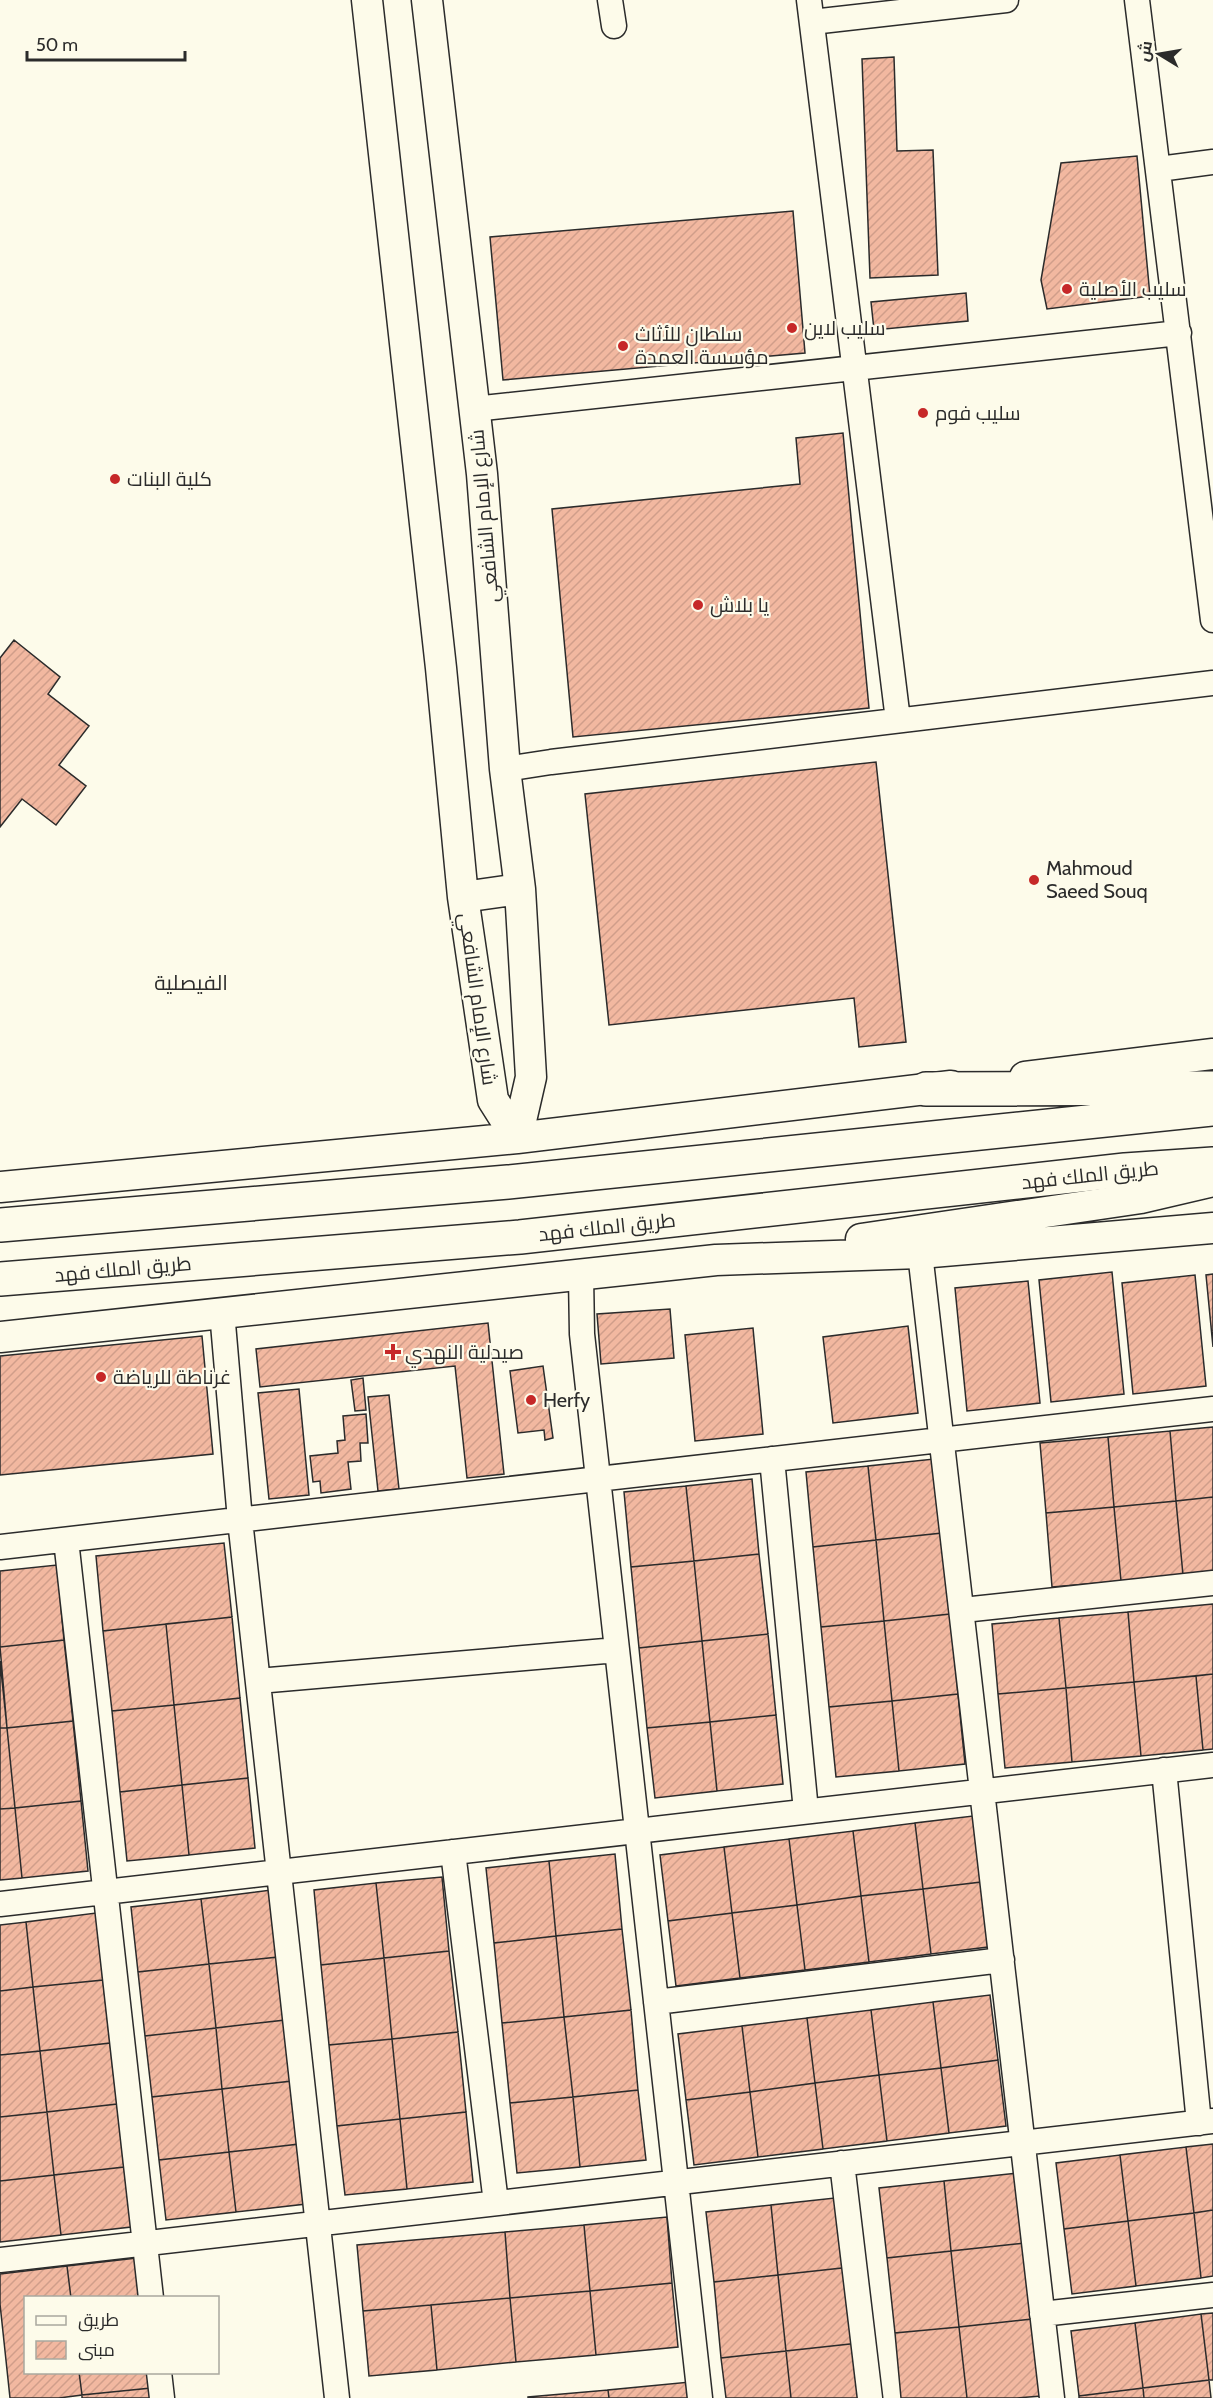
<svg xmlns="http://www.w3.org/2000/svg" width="1213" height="2398" viewBox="0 0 1213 2398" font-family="Cabin,Cairo,sans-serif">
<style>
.building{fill:url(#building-hatch);stroke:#2b2b2b;stroke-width:1.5}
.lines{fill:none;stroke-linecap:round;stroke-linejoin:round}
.minor-casing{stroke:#2b2b2b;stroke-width:27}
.major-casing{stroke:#2b2b2b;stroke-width:33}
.highway-casing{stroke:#2b2b2b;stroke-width:36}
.minor{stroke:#fdfbea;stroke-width:24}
.major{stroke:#fdfbea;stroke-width:30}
.highway{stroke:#fdfbea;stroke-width:33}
.poi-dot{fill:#c62828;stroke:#fdfbea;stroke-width:2}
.labels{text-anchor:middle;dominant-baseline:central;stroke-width:4.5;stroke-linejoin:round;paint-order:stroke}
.poi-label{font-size:20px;fill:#2b2b2b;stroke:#fdfbea;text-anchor:start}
.street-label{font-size:20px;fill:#2b2b2b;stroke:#fdfbea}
.neighbourhood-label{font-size:21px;fill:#2b2b2b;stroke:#fdfbea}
</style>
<defs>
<pattern id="building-hatch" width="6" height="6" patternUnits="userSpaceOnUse" patternTransform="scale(1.5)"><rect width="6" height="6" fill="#f2b8a0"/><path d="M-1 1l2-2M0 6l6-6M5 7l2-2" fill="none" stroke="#d09e8a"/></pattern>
</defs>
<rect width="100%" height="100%" fill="#fdfbea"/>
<path class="building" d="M894,57L897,151L933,150L938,275L870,278L862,59Z
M1137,156L1150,296L1047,309L1041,280L1061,163Z
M793,211L805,353L503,380L490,237Z
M966,293L968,321L874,330L871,302Z
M843,433L869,708L573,737L552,509L800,484L796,438Z
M14,640L60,677L48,694L89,726L59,765L86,786L56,825L22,799L0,827V658Z
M876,762L906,1042L859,1047L854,998L609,1025L585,794Z
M1112,1272L1124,1394L1051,1402L1039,1280Z
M1213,1274V1347L1206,1275Z
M1195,1275L1206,1386L1133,1394L1122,1283Z
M1028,1281L1040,1403L967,1411L955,1288Z
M670,1309L674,1358L601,1364L597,1314Z
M488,1323L504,1474L467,1478L455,1366L260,1387L256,1349Z
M908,1326L918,1413L833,1423L823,1337Z
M753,1328L763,1434L695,1441L685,1335Z
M202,1336L213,1454L0,1475V1356Z
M543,1366L553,1438L545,1440L544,1430L518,1433L510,1371Z
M363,1378L366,1410L355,1411L351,1380Z
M299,1389L309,1495L269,1499L258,1393Z
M389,1395L399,1489L378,1491L368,1397Z
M366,1414L368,1443H360L361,1461L348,1462L351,1489L321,1493L320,1481L313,1482L310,1456L338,1453L337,1441L345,1440L343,1416Z
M1213,1427V1497L1176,1501L1170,1431Z
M1170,1431L1176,1501L1114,1507L1108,1437Z
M1108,1437L1114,1507L1046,1513L1040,1443Z
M934,1459L942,1533L876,1540L868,1466Z
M868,1466L876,1540L813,1547L806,1472Z
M752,1479L759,1554L694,1561L686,1486Z
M686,1486L694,1561L631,1567L624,1492Z
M1213,1497V1572L1183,1575L1176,1501Z
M1176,1501L1183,1575L1121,1581L1114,1507Z
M1114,1507L1121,1581L1052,1587L1046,1513Z
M942,1533L950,1614L884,1621L876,1540Z
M876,1540L884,1621L821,1627L813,1547Z
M224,1543L232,1617L103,1631L96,1556Z
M759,1554L768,1634L702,1641L694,1561Z
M694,1561L702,1641L639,1648L631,1567Z
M57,1565L64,1640L0,1647V1571Z
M1213,1604V1674L1134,1682L1128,1612Z
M1128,1612L1134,1682L1066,1688L1059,1618Z
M950,1614L958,1694L892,1701L884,1621Z
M232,1617L240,1698L174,1705L166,1624Z
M1059,1618L1066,1688L998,1694L992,1624Z
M884,1621L892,1701L829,1707L821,1627Z
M166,1624L174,1705L112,1711L103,1631Z
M768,1634L776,1715L710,1722L702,1641Z
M64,1640L73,1721L7,1728L0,1647Z
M702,1641L710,1722L647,1728L639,1648Z
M0,1661L7,1728H0Z
M1213,1674V1749L1203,1750L1196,1676Z
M1196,1676L1203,1750L1141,1756L1134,1682Z
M1134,1682L1141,1756L1072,1762L1066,1688Z
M1066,1688L1072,1762L1005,1768L998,1694Z
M958,1694L965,1764L899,1771L892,1701Z
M240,1698L248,1778L182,1785L174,1705Z
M892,1701L899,1771L836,1777L829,1707Z
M174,1705L182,1785L120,1792L112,1711Z
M776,1715L783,1784L717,1791L710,1722Z
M73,1721L81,1801L15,1808L7,1728Z
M710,1722L717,1791L655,1798L647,1728Z
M0,1728H7L15,1808L0,1809Z
M248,1778L255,1848L189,1855L182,1785Z
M182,1785L189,1855L127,1861L120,1792Z
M81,1801L88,1871L22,1878L15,1808Z
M15,1808L22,1878L0,1880V1809Z
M973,1816L981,1882L923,1889L915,1823Z
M915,1823L923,1889L861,1896L853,1831Z
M853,1831L861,1896L797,1905L789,1839Z
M789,1839L797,1905L732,1913L724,1847Z
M724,1847L732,1913L668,1921L660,1855Z
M615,1854L622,1929L556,1936L549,1861Z
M549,1861L556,1936L494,1943L486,1868Z
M442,1877L449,1951L384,1958L376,1883Z
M981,1882L988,1947L931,1954L923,1889Z
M376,1883L384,1958L321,1965L314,1890Z
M923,1889L931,1954L869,1962L861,1896Z
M271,1890L278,1957L209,1964L201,1899Z
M861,1896L869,1962L805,1970L797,1905Z
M201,1899L209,1964L138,1972L131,1907Z
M797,1905L805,1970L740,1978L732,1913Z
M96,1913L103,1980L33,1987L26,1922Z
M732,1913L740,1978L676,1986L668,1921Z
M26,1922L33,1987L0,1991V1925Z
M622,1929L631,2010L564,2017L556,1936Z
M556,1936L564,2017L502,2023L494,1943Z
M449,1951L458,2032L392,2039L384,1958Z
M278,1957L285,2020L216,2028L209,1964Z
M384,1958L392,2039L329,2045L321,1965Z
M209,1964L216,2028L145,2036L138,1972Z
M103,1980L110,2043L40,2051L33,1987Z
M33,1987L40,2051L0,2055V1991Z
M990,1995L998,2060L941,2068L933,2002Z
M933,2002L941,2068L879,2075L871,2010Z
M631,2010L638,2090L573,2097L564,2017Z
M871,2010L879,2075L815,2083L807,2018Z
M564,2017L573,2097L510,2103L502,2023Z
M807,2018L815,2083L750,2092L742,2026Z
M285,2020L292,2081L222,2089L216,2028Z
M742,2026L750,2092L686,2100L678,2034Z
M216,2028L222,2089L152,2097L145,2036Z
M458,2032L466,2112L400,2119L392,2039Z
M392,2039L400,2119L337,2126L329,2045Z
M110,2043L117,2104L47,2112L40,2051Z
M40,2051L47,2112L0,2117V2055Z
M998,2060L1006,2126L949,2133L941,2068Z
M941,2068L949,2133L887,2141L879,2075Z
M879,2075L887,2141L823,2149L815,2083Z
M292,2081L299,2144L229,2152L222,2089Z
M815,2083L823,2149L758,2157L750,2092Z
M222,2089L229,2152L159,2160L152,2097Z
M638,2090L646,2160L580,2167L573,2097Z
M750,2092L758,2157L694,2165L686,2100Z
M573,2097L580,2167L517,2173L510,2103Z
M117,2104L124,2167L54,2175L47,2112Z
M47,2112L54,2175L0,2181V2117Z
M466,2112L473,2182L407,2189L400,2119Z
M400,2119L407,2189L345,2195L337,2126Z
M299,2144L306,2204L236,2212L229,2152Z
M1213,2144V2210L1194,2213L1186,2147Z
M1186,2147L1194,2213L1128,2221L1120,2155Z
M229,2152L236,2212L166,2220L159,2160Z
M1120,2155L1128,2221L1064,2229L1056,2163Z
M124,2167L131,2227L61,2235L54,2175Z
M1018,2173L1025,2243L951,2251L944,2181Z
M54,2175L61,2235L0,2242V2181Z
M944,2181L951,2251L887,2258L879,2188Z
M844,2197L851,2267L778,2275L771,2205Z
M771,2205L778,2275L714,2282L706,2212Z
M1213,2210V2276L1201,2278L1194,2213Z
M1194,2213L1201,2278L1136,2286L1128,2221Z
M667,2217L672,2283L590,2291L584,2225Z
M1128,2221L1136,2286L1072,2294L1064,2229Z
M584,2225L590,2291L510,2298L505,2232Z
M505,2232L510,2298L363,2311L357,2245Z
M1025,2243L1032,2319L959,2327L951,2251Z
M951,2251L959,2327L895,2333L887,2258Z
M137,2258L141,2298H71L67,2266Z
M67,2266L71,2298H26V2372H79L82,2395L59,2398H10L0,2304V2274Z
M851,2267L859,2343L786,2351L778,2275Z
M778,2275L786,2351L721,2358L714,2282Z
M672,2283L678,2347L596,2355L590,2291Z
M590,2291L596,2355L516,2362L510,2298Z
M510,2298L516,2362L437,2370L431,2305Z
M431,2305L437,2370L369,2376L363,2311Z
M1213,2313V2380H1209L1201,2314Z
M1201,2314L1209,2380L1143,2388L1135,2323Z
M1032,2319L1041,2396L1017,2398H967L959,2327Z
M1135,2323L1143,2388L1079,2396L1071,2331Z
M959,2327L967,2398H901L895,2333Z
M859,2343L865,2398H791L786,2351Z
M786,2351L791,2398H726L721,2358Z
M79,2372H150L151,2388L82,2395Z
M1209,2380L1211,2398H1144L1143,2388Z
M690,2382L691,2398H609L608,2390Z
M151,2388L152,2398H82V2395Z
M1143,2388L1144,2398H1079V2396Z
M608,2390L609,2398H528V2397Z"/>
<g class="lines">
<g class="minor-casing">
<path id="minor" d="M610,0L614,26
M809,0L898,720
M1137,0L1213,620
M812,22L1006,0
M1159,169L1213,162
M474,409L1179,333
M505,769L551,762L1213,683
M920,1253L1052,2398
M581,1276L582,1334L700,2398
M222,1312L240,1520L337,2398
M772,1459L806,1811
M66,1540L151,2298
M0,1547L1213,1409
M963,1610L1213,1583
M258,1681L617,1650
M1164,1770L1199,2123
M453,1852L496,2203
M0,1904L1213,1765
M656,2002L1002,1960
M842,2163L870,2398
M0,2260L1213,2121
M1042,2314L1213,2295
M159,2372L162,2398"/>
</g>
<g class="major-casing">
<path id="major" d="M367,0L441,668L463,897L493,1100L517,1138
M427,0L482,474L505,769L520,889L531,1077L517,1138
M463,897L520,889
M1025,1077L1213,1054
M0,1187L517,1138L951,1086
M861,1239L1141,1198L1213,1181
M0,1337L716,1260L920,1253L1213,1228"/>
</g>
<g class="highway-casing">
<path id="highway" d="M926,1089L1213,1088
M0,1225L508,1182L1213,1109
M0,1279L520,1237L1125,1170L1213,1164"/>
</g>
<use href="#minor" class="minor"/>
<use href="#major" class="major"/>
<use href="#highway" class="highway"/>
</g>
<g class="poi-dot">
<circle cx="1067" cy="289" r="6"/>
<circle cx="792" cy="328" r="6"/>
<circle cx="623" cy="346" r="6"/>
<circle cx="923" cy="413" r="6"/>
<circle cx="115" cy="479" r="6"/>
<circle cx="698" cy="605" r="6"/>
<circle cx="1034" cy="880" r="6"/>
<path d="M390 1343h6v6h6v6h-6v6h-6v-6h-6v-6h6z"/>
<circle cx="101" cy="1377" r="6"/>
<circle cx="531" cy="1400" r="6"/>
</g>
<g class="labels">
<g class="poi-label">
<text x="1079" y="289">سليب الأصلية</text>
<text x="804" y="328">سليب لاين</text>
<text x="635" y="334">سلطان للأثاث<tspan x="635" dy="23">مؤسسة العمدة</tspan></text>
<text x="935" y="413">سليب فوم</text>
<text x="127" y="479">كلية البنات</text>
<text x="710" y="605">يا بلاش</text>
<text x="1046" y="868">Mahmoud<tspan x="1046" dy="23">Saeed Souq</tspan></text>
<text x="405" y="1352">صيدلية النهدي</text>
<text x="113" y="1377">غرناطة للرياضة</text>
<text x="543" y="1400">Herfy</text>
</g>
<g class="street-label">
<text transform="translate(484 516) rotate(-95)">شارع الإمام الشافعي</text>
<text transform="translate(478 999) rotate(82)">شارع الإمام الشافعي</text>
<text transform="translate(1090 1175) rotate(-6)">طريق الملك فهد</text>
<text transform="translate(607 1227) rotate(-6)">طريق الملك فهد</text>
<text transform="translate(123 1269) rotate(-5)">طريق الملك فهد</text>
</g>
<g class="neighbourhood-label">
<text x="191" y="982">الفيصلية</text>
</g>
</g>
<rect x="24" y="2296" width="195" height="78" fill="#fdfbea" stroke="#a9a89e" stroke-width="1.5"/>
<rect x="36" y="2316" width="30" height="9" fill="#fdfbea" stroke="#a9a89e" stroke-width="1.5"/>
<text x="78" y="2326" font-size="18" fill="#2b2b2b">طريق</text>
<rect x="36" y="2341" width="30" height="18" fill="url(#building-hatch)" stroke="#a9a89e" stroke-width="1.5"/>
<text x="78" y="2356" font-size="18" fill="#2b2b2b">مبنى</text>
<g transform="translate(1159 54) rotate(281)" stroke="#fdfbea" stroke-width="4.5" paint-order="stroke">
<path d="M0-4.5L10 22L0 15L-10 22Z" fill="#2b2b2b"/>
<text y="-9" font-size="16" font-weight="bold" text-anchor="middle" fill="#2b2b2b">ش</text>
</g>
<path d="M27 51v9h158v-9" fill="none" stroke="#2b2b2b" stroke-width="3"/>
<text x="36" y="51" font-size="18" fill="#2b2b2b" stroke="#fdfbea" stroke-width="4.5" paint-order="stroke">50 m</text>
</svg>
